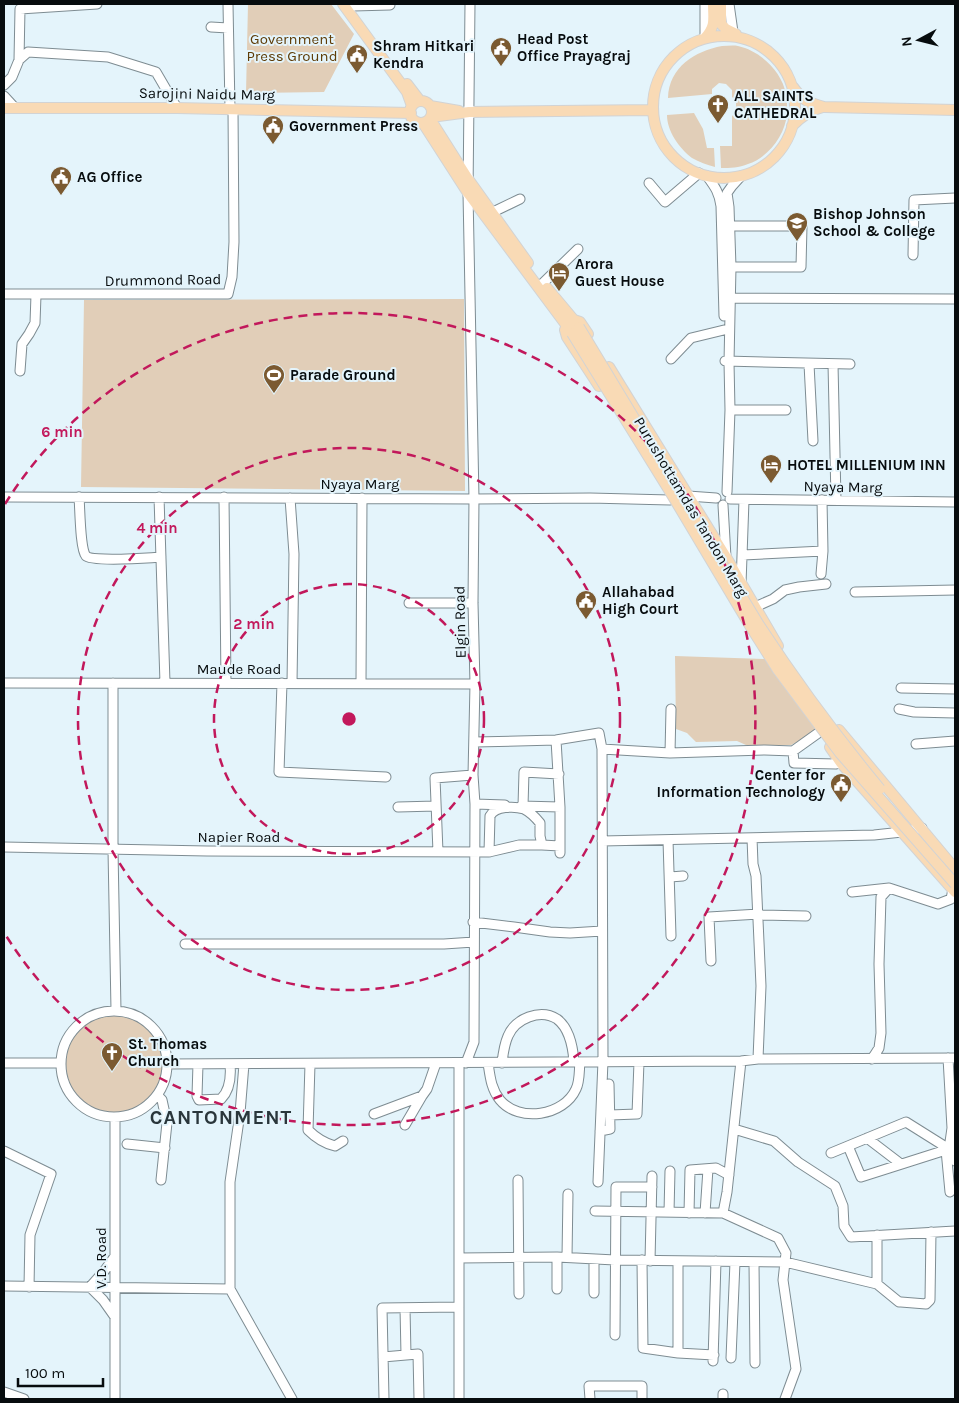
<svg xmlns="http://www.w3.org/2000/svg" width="959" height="1403" viewBox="0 0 959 1403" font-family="Karla,sans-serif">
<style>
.green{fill:#e1ceb8}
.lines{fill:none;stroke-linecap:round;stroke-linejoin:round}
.minor-casing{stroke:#7e8c92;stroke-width:11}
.major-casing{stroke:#d2d3d4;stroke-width:12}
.minor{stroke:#fff;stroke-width:9}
.major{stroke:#f9dab5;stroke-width:10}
.major-bridge-casing{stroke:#d2d3d4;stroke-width:12;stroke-linecap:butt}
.major-bridge{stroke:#f9dab5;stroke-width:10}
.ring{fill:none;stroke:#c2185b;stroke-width:2.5;stroke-dasharray:9 6}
.labels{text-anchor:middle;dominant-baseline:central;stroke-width:4;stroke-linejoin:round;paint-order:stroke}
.park-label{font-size:15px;fill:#5e3c07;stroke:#e4f4fb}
.poi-label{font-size:15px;font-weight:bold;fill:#070c0e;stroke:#e4f4fb;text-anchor:start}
.street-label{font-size:15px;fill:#070c0e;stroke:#e4f4fb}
.district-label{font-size:20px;font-weight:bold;letter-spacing:1px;fill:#2a363b;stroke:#e4f4fb}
.centre{fill:#c2185b;stroke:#e4f4fb;stroke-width:2.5}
.ring-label{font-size:15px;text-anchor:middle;font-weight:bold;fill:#c2185b;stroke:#e4f4fb;stroke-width:4;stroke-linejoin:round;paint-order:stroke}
</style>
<rect width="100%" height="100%" fill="#e4f4fb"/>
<path class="green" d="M248,4H331L354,34L324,92L246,93Z
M722,46C727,46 733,45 738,46C761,51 782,72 786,94C787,100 787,105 787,110H736V100L732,97V90L726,84L719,83L712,89V94L668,98C669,67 695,51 722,46Z
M737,112L787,114C785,135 769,157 748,164C739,168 730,168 721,168L720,146H732V116Z
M694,113L703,129L707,148H714L715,167C707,165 699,162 692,158C679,148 667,131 667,115Z
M464,299L465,491L81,487L84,300Z
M675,656L767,659L820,730L791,745H746L737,741L696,742L687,733L676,729Z
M66 1064a49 49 0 1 1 98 0a49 49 0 1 1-98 0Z"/>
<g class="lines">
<g class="minor-casing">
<path id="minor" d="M228,4L230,109
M729,4L733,32
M353,6L390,5
M211,27L228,28
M705,38V4
M19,60L20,9L97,4
M4,85L12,77L19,60L28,52L108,57L156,72L177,108
M4,96L15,108
M707,176C715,187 719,192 721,206L724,316
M649,183L665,202L699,173
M493,212L520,199
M726,226H802L801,267H731
M913,255L914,200L955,198
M543,283L578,249
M4,294H228L232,277L234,242L233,109
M726,298L955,299
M671,359L691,338L724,330
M725,361L850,364
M809,364L813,441
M833,364L836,500
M20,371L22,344L29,334L35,323L36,295
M730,410H786
M727,492L730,410L729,362L731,267L729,207L727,193L732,186L741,176
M4,497L474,499L590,498L670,500L688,496L716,498
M79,497C80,508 80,549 86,556C91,562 150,558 161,557
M159,497L165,683
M224,497L226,683
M290,498L294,554L292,683
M730,499L955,502
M723,505L726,557
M743,555L823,551
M821,574L823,551L822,500
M741,584L744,500
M855,592L955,590
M409,603H473
M755,607L773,599L785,590L799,587L826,584
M4,683L475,684
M113,683V850L116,1010
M282,683L279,772L386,777
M361,683L362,498
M901,688L955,689
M899,709L914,712L955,713
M556,740L560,807V853
M475,742L556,740L599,733L602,749L603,1061L598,1182
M916,744L955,741
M602,749L670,753L765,750L793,751L828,726
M793,751L794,763L836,764L847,761
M670,753L671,709
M475,804L505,805
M521,806L560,807
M523,806L524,772L559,774
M398,807L436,806
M752,838L753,864L756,876L761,986L758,1059
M668,840L671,936
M602,841L874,835L902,832L922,828
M4,847L207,851L489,852L490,816C495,806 514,806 524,809C530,812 536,818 540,823V836L542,845L560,846
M438,852L435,778L473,775
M489,852L519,845H542
M670,877L683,876
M852,892L889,888
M759,915L806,916
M473,922L514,927L550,932L570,933L602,931
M185,944H444L474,942
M711,961L709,917L759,914
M61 1064a53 53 0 1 1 106 0a53 53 0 1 1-106 0Z
M872,1059L879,1048L881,1033L879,964L881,897L889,888L938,904L951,899L953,889L955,888
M4,1063H61
M459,1063V1399
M466,1063L474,1042L475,804L473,775L475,684L473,603L474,499L468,193L470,4
M488,1063C490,1076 491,1089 500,1100C519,1123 564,1116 576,1089C580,1081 579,1070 580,1062
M502,1063C503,1054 504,1045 508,1036C515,1019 540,1008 557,1019C569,1028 573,1048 574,1062
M167,1064L741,1061L758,1059L955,1058
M198,1064L197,1096L199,1100L221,1099C230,1090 231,1075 230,1064
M310,1064L308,1130C316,1138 323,1143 335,1146L343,1141
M157,1095L162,1100L167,1123L161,1180
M374,1114L422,1096
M610,1115L637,1114L639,1062
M405,1125L422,1096L427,1089L436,1063
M734,1129L774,1141L798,1162L835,1186L843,1206L844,1226L851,1237L955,1231
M600,1131L610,1129L609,1084
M867,1138L901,1164
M127,1144L165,1148
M848,1146L861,1177L949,1149H955
M4,1151L51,1174L30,1235L29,1287
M831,1153L906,1122L949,1149L952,1128L948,1058
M518,1180L519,1294
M950,1192L946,1150L955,1161
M595,1211L723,1213L778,1238L786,1253L783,1280L796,1369L785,1399
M669,1212L670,1171
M689,1213L690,1170L716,1168L729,1175
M705,1213L708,1169
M723,1213L727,1192L741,1061
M567,1257L568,1194
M459,1258L557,1257L615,1260L785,1262L877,1284L899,1302
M594,1259V1293
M642,1260L643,1348L678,1353L714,1355
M650,1261L652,1176
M754,1262L755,1363
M877,1284V1235
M4,1286L230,1289L292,1399
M230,1289V1182L240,1113L244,1064
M557,1289V1257
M901,1302L926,1304L930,1300L931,1232
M405,1308L406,1355L418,1354L419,1399
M115,1317L103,1300L90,1287L105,1270L115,1256
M615,1335L616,1187H652
M678,1353V1261
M383,1357L406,1355
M731,1358L735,1262
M713,1361L716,1261
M4,1392L24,1399
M723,1394V1399
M115,1399V1117
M384,1399L382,1308L459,1307
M590,1399L589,1386H642V1399"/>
</g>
<g class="major-casing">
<path id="major" d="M343,4L407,92L412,106
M721,4V24L726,29L736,34
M653 107a71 71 0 1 1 142 0a71 71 0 1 1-142 0Z
M705,38C716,26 713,19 713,4
M407,84L420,101
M793,87C802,100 809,103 824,107L955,110
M410 112a11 11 0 1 1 22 0a11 11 0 1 1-22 0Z
M430,106L459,111
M4,108H177L411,113
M431,117L469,112L653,110
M430,119L468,179L528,263
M423,123L468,193L570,330
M792,126C801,117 810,110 823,107
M547,288L578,325
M574,320L580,322L588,334
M567,325L565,330L567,337L599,386
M609,367L726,557L778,646
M839,730L955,869
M830,747L841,763L955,892"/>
</g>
<use href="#minor" class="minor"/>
<use href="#major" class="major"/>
<g class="major-bridge-casing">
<path id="major-bridge" d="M579,327L759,625C797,683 836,736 880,789
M572,333L671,493L749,624L778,670L840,753L955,884"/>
</g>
<use href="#major-bridge" class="major-bridge"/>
</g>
<g class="ring">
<circle cx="349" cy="719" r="135"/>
<circle cx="349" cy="719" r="271"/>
<path d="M5 504A406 406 0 1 1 5 934"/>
</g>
<defs>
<g id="civic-pin" transform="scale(1.125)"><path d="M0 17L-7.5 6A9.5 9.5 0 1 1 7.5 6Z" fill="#7b5a31" stroke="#e4f4fb"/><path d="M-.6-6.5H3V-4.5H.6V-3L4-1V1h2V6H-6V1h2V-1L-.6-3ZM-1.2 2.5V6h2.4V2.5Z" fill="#fff"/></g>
<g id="church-pin" transform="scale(1.125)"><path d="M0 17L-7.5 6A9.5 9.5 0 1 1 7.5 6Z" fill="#7b5a31" stroke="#e4f4fb"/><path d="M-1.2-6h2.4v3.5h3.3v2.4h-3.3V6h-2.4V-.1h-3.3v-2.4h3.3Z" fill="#fff"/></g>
<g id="school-pin" transform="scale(1.125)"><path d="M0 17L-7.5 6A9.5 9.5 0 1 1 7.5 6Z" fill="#7b5a31" stroke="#e4f4fb"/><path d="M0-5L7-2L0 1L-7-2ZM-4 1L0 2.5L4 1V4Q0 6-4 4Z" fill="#fff"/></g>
<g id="hotel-pin" transform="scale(1.125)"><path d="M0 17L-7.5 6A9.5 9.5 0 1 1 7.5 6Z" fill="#7b5a31" stroke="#e4f4fb"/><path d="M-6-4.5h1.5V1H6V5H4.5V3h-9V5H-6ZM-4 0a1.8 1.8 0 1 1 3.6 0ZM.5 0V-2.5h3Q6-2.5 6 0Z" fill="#fff"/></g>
<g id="stadium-pin" transform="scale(1.125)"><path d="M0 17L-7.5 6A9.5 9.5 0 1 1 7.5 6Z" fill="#7b5a31" stroke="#e4f4fb"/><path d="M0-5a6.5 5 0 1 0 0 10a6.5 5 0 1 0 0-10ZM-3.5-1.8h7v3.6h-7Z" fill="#fff"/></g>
</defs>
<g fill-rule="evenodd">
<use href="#civic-pin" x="501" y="48"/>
<use href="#civic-pin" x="357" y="55"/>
<use href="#church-pin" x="718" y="105"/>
<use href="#civic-pin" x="273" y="126"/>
<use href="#civic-pin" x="61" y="177"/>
<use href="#school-pin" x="797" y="223"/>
<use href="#hotel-pin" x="559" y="273"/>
<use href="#stadium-pin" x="274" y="375"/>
<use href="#hotel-pin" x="771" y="465"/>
<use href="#civic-pin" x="586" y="601"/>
<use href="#civic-pin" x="841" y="784"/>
<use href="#church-pin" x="112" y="1053"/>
</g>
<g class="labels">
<g class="park-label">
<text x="292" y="39">Government<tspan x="292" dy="17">Press Ground</tspan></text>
</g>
<g class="poi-label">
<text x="517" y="39">Head Post<tspan x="517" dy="17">Office Prayagraj</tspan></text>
<text x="373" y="46">Shram Hitkari<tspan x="373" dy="17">Kendra</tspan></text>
<text x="734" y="96">ALL SAINTS<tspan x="734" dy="17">CATHEDRAL</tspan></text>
<text x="289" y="126">Government Press</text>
<text x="77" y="177">AG Office</text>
<text x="813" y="214">Bishop Johnson<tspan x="813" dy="17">School &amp; College</tspan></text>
<text x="575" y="264">Arora<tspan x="575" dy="17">Guest House</tspan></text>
<text x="290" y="375">Parade Ground</text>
<text x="787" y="465">HOTEL MILLENIUM INN</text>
<text x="602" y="592">Allahabad<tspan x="602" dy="17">High Court</tspan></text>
<text x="825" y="775" text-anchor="end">Center for<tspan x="825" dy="17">Information Technology</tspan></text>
<text x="128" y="1044">St. Thomas<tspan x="128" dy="17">Church</tspan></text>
</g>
<g class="street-label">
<text transform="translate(207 94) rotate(1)">Sarojini Naidu Marg</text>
<text transform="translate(163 280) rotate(-1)">Drummond Road</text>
<text x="360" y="484">Nyaya Marg</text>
<text transform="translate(843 487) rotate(1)">Nyaya Marg</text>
<text transform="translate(691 507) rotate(59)">Purushottamdas Tandon Marg</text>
<text transform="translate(460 622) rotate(-91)">Elgin Road</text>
<text x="239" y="669">Maude Road</text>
<text x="239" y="837">Napier Road</text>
<text transform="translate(101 1258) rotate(-90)">V.D. Road</text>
</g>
<g class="district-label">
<text x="221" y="1117">CANTONMENT</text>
</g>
</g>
<circle cx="349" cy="719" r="8" class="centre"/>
<g class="ring-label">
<text x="62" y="437">6 min</text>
<text x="157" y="533">4 min</text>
<text x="254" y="629">2 min</text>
</g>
<rect width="959" height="1403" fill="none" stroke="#070c0e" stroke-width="10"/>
<g transform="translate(919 40) rotate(263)" stroke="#e4f4fb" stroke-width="4" paint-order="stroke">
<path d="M0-4L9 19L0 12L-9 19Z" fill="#070c0e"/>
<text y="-8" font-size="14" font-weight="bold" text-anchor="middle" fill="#070c0e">N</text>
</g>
<path d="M18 1378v8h85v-8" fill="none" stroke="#070c0e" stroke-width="2.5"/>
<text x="25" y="1378" font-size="15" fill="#070c0e" stroke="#e4f4fb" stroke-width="4" paint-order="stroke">100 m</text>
</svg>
